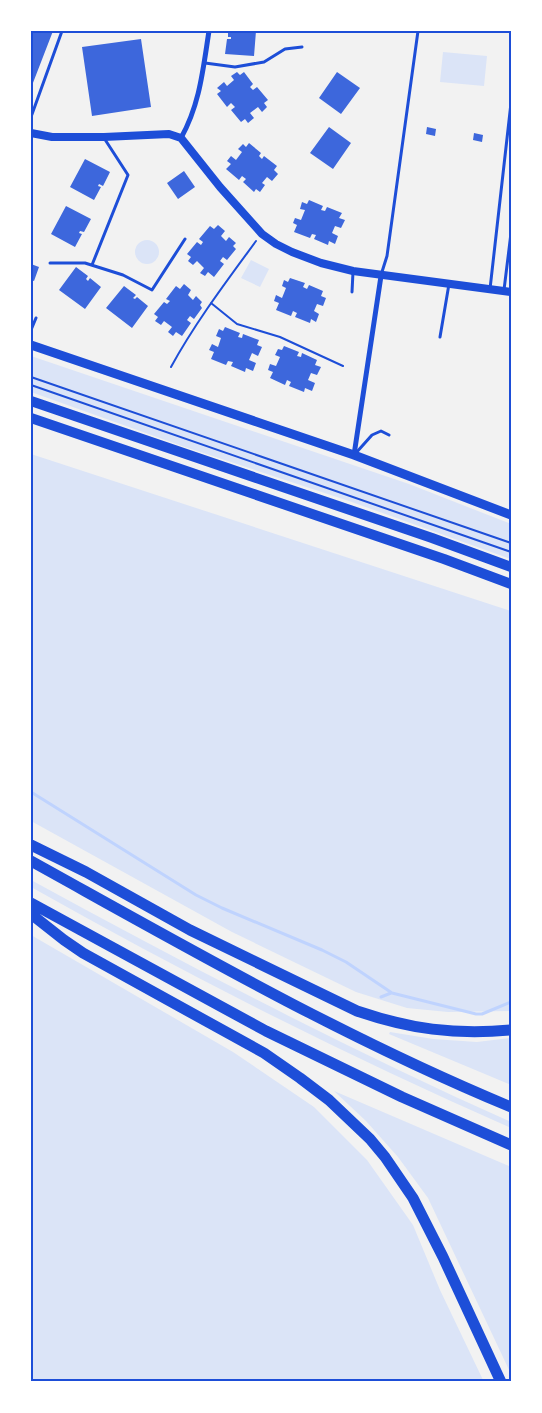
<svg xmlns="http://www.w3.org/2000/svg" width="542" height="1413" viewBox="0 0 542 1413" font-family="Jost,sans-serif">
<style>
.green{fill:#dbe4f7}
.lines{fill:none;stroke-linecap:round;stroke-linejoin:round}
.stream{stroke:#bfd3fe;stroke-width:3}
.building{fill:#3d67dc}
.path{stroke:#1d4ed8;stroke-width:2}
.service{stroke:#1d4ed8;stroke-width:3}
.minor{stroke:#1d4ed8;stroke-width:5}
.tertiary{stroke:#1d4ed8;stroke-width:8}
.secondary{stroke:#1d4ed8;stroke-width:9}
.primary{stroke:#1d4ed8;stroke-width:10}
.motorway{stroke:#1d4ed8;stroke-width:11}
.neatline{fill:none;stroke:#1d4ed8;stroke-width:2}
</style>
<rect width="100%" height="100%" fill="#f2f2f2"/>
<path class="green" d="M443,52L487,56L484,86L440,82Z
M135 252a12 12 0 1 1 24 0a12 12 0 1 1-24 0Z
M251,260L269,269L260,287L241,278Z
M31,356L409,484L511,524V559L349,501L182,446L31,392Z
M31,454L511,611V1011L448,1012L407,1008L356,992L232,932L31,821Z
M31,880C189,966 347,1049 511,1122V1128C347,1056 187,975 31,887Z
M31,935L233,1052L314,1107L367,1160L413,1225L440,1290L484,1382H31Z
M390,1032L433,1039L477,1042L511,1038V1085L389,1034Z
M334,1091L511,1167V1374L428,1198L398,1157L366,1121Z"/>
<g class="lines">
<path class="stream" d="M31,792L196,895L222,908L322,950L346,962L392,993L476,1014H482L511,1002
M381,997L391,993"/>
</g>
<path class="building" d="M31,31H53L31,88Z
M228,31H256L254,56L225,54L227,39H231V37H228Z
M141,39L151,107L92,116L82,47Z
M237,72L240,75L244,72L253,84L250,87L253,90L257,87L268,100L264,103L267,107L262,112L258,107L250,113L254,118L248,123L245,119L241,122L231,110L235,107L231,103L227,107L217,94L221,91L217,88L224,82L227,86L234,80L231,76Z
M337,72L360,88L341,114L319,98Z
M329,127L351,143L333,169L310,153Z
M427,127L436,129L435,136L426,134Z
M474,133L483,135L482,142L473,140Z
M249,143L261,153L259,156L262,159L264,156L277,166L274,170L278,174L272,181L267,177L262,183L265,185L260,192L256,189L254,192L243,182L246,179L242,176L239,180L226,169L231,164L227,161L231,156L236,160L242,152L238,149L243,144L246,147Z
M85,159L110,172L103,186L99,184L98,186L101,187L94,200L70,187Z
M184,171L195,187L178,199L167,183Z
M309,200L323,206L321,210L325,211L327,207L342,213L339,218L345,220L341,228L335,226L332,233L338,236L335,244L329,241L328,245L314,239L316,235L312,234L310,238L294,232L297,225L293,223L295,218L301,220L305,210L300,209L302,202L307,204Z
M66,206L91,219L84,232L80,231L79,233L82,234L75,247L51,234Z
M218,225L225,231L221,236L226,241L229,237L236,243L233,246L236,249L227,260L223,257L220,261L224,264L214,277L208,272L205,276L200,273L204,268L197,261L193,265L188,261L191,257L187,254L197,242L201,245L203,242L199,239L210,226L214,229Z
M31,264L39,267L34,281L31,280Z
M76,267L88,276L86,279L88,281L90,278L101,287L85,309L59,290Z
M290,278L305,283L303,287L307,289L309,285L323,291L321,296L326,298L323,306L317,304L314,311L319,314L316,322L311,319L310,323L295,317L297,313L293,311L291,316L276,310L279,303L274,301L276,295L282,298L286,288L282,286L284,280L288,282Z
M184,284L191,290L188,295L193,300L196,296L202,302L200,305L202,308L194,319L190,316L187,320L191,323L182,336L176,332L173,336L168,332L172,327L164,321L161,325L155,321L158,317L154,314L164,302L167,304L170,301L166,299L176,286L180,289Z
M124,286L136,295L133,298L135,299L137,297L148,306L132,328L106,308Z
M225,327L240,333L238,337L242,338L243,334L259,340L257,345L262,347L258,356L252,353L249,360L256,363L253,371L246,368L245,372L231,366L233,362L228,361L226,365L211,359L214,352L209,350L212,344L218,347L221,338L216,336L219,329L223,331Z
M284,346L299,352L297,356L301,357L302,353L317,360L315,365L321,367L317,375L311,373L308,380L315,383L312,391L305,388L304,392L289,386L291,382L287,380L285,385L270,378L273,372L268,370L270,364L276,366L280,357L275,355L278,349L282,350Z"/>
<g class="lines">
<path class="path" d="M211,303L237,324L280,337L343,366
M171,367C195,323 226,282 256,241
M31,377L511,543
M31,385L511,552"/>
<path class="service" d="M205,63L235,67L264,62L285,49L302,47
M31,117L62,31
M50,263H85L123,275L152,290L185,239
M92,265L128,175L104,138
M381,275L387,256L418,31
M490,289L511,103
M504,290L511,233
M352,292L353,272
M31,330L36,318
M440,337L449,284
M355,454L372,435L381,431L389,435"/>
<path class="minor" d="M181,138C200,104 203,69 209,31
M354,455L381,276"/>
<path class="tertiary" d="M31,133L52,137H104L169,134L181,138L220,187L262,234L276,244L292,252L321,263L353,271L511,292"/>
<path class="secondary" d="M31,345L354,455L511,515"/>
<path class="primary" d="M31,401L432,538L511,567
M31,418L444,559L511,584"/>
<path class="motorway" d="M31,845L86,872L190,930L357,1011C410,1029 454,1035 511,1030
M31,861C188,948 344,1038 511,1107
M31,903L266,1031L402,1097L511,1145
M31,914L64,940L83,953L264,1053L300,1078L329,1100L370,1139L385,1157L413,1198L443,1257L501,1382"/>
</g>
<rect width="542" height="1413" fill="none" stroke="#ffffff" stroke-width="65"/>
<rect x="32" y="32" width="478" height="1348" class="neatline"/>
</svg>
